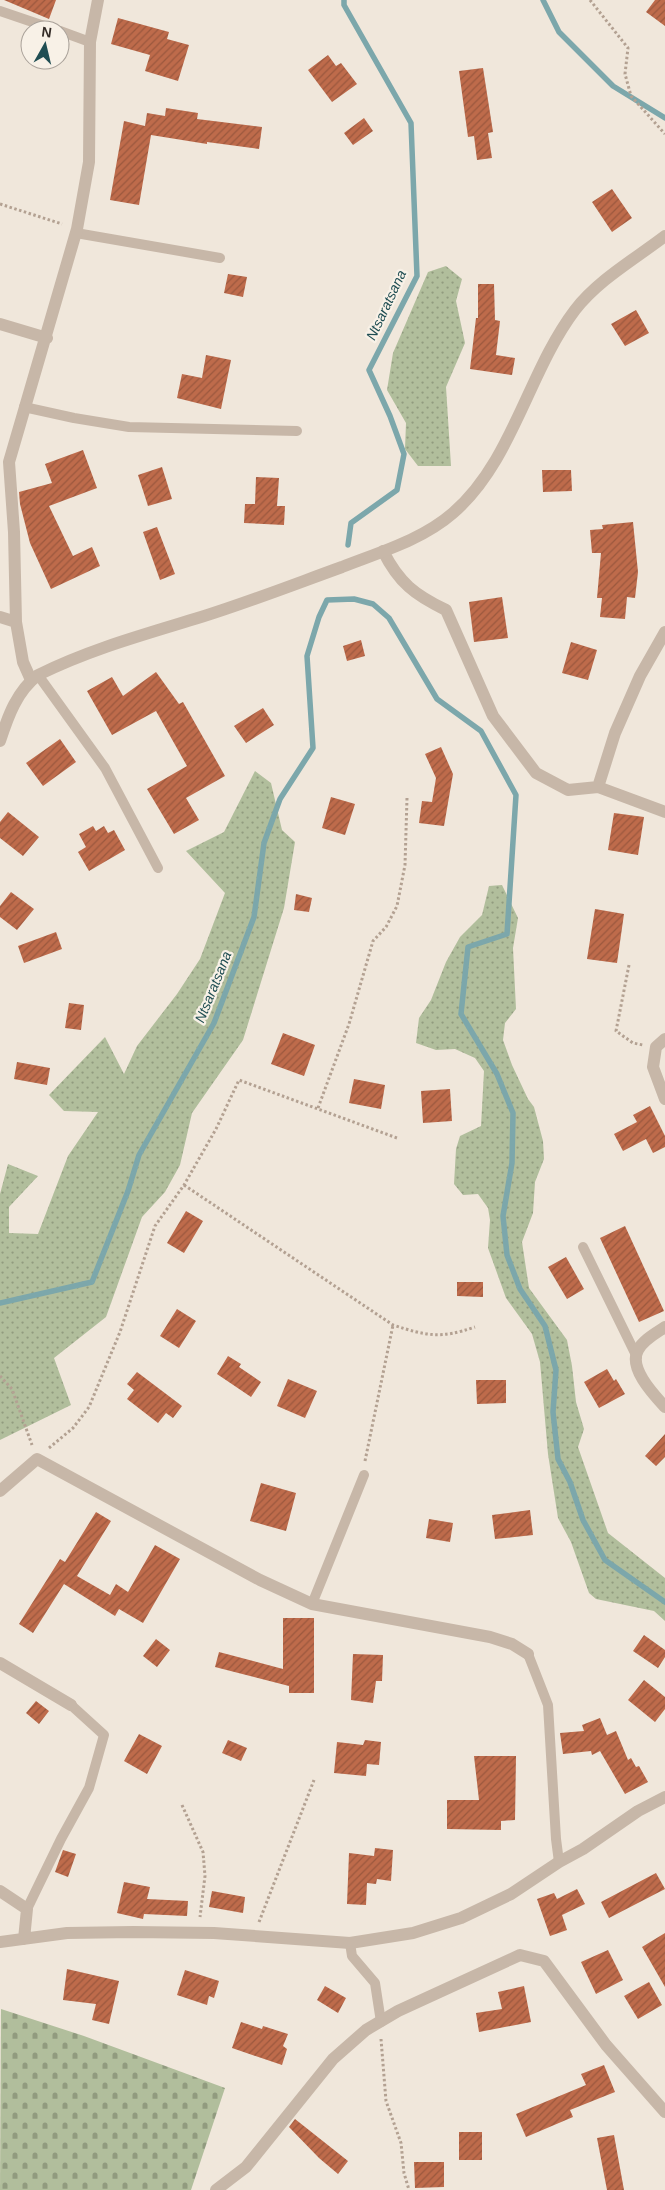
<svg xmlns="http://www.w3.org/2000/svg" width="665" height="2190" viewBox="0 0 665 2190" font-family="Arial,sans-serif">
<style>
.grass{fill:url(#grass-dots)}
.cemetery{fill:url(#cemetery-stones)}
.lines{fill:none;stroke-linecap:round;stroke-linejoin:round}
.stream{stroke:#7ca7ab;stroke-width:5.5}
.building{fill:url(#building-hatch)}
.path{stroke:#b3a192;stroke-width:3;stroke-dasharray:2.5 2.5;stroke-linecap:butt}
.service{stroke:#c7b7a8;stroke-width:10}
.minor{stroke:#c7b7a8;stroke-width:12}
.tertiary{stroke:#c7b7a8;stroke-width:12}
.labels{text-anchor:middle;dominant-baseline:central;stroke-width:4.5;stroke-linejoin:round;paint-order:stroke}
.water-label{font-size:14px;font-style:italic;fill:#204e53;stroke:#f8f1e7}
</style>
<defs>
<pattern id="grass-dots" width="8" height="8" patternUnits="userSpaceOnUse" patternTransform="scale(1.25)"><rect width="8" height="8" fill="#b1be9c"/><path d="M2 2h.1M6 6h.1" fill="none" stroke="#919b7f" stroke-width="1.8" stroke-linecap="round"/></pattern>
<pattern id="cemetery-stones" width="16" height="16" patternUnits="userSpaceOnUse" patternTransform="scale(1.25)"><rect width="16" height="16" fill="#b1be9c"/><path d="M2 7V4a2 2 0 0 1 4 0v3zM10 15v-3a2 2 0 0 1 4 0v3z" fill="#919b7f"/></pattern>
<pattern id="building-hatch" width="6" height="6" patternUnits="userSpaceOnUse" patternTransform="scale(1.25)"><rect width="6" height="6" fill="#be6b4b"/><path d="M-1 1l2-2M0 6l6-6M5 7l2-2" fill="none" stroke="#9b583e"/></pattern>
</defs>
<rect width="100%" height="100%" fill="#f0e7db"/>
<path class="grass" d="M446,266L462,279L456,301L465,343L446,387L451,466H418L405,449L406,423L387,390L393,353L428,272Z
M255,771L271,783L282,830L295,842L284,908L243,1040L192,1113L180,1165L165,1192L142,1217L106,1317L54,1358L71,1405L0,1440V1194L8,1164L38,1176L9,1207V1233L38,1234L68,1156L98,1112L64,1111L49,1095L105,1037L124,1074L137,1046L177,994L200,959L225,893L186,851L224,832Z
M502,885L518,918L513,948L516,1009L505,1023L503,1040L512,1065L528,1099L534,1107L543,1141L544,1159L535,1182L533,1213L522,1242L529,1288L567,1340L572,1366L576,1402L584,1429L578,1447L608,1533L665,1578V1621L654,1611L596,1599L589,1593L571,1542L558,1518L548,1454L540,1362L532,1334L506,1298L488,1248L490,1220L488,1208L478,1194L463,1195L454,1184L456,1149L460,1136L481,1126L484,1071L475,1058L455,1049L436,1050L416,1043L419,1018L431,1000L446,962L460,937L482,915L489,886Z"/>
<path class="cemetery" d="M1,2009L84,2036L225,2088L191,2190H0Z"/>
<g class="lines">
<path class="stream" d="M344,0V5L411,123L417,276L369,370L390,416L404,454L397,490L351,523L348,545
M543,0L559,32L613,86L665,118
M0,1303L92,1282L128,1191L139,1155L214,1023L254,917L264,843L280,799L313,748L307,656L319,617L327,600L354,599L373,604L389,618L437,699L481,731L516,795L507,934L468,947L461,1014L497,1074L513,1113L512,1163L503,1216L507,1255L520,1289L545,1326L556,1370L553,1412L558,1459L570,1482L583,1520L605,1560L665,1602"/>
</g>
<path class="building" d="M4,0H56L49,19Z
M655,0H665V26L646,12Z
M118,18L169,32L167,39L189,45L178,81L145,71L150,55L111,44Z
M328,55L336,66L341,63L357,84L332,102L308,70Z
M483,68L493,132L488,133L492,158L477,160L474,136L468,137L459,71Z
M166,108L198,113L197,119L262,127L259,149L207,142V144L151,135L139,205L110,200L124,121L145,126L147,113L165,116Z
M364,118L373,131L353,145L344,133Z
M612,189L632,218L612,232L592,202Z
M228,274L247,277L243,297L224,293Z
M478,284H494L495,320L500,321L496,355L515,358L512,375L470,369L476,318H478Z
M636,310L649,333L625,346L611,324Z
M206,355L231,360L221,409L177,398L182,374L202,378Z
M83,450L97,488L49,506L73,556L92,547L100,566L51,589L30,543L20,504L19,492L52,483L45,464Z
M162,467L172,499L148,506L138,475Z
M542,470H571L572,491L543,492Z
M256,477L279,478L277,506H285L284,525L244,523L245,504H255Z
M633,522L638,572L635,598L627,597L625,619L600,617L602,598H597L601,553H592L590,530L603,529L602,525Z
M157,527L175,574L160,580L143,532Z
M502,597L508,638L474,642L469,602Z
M361,640L365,656L347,661L343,646Z
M571,642L597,650L588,680L562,673Z
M156,672L179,704L183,702L225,776L186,798L199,820L174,834L147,789L187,766L156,711L112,735L87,691L112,677L123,696Z
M263,708L274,725L246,743L234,726Z
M60,739L76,762L43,786L26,763Z
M441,747L453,774L444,826L419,823L422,801L432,802L436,778L425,754Z
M331,797L355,804L345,835L322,828Z
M8,812L39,837L23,856L0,838V822Z
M614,813L644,817L638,855L608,850Z
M93,826L96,831L104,826L108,833L114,830L125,850L89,871L78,852L86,847L79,834Z
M11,892L34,909L17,930L0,917V906Z
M296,894L312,898L309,912L294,910Z
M595,909L624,914L617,963L587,959Z
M56,932L62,949L24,963L18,946Z
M69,1003L84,1005L81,1030L65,1028Z
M283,1033L315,1045L304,1076L271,1064Z
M17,1062L50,1068L47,1085L14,1079Z
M354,1079L385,1085L381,1109L349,1103Z
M450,1089L452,1121L423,1123L421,1091Z
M650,1106L665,1136V1147L653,1153L646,1139L623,1151L614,1134L637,1122L633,1115Z
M186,1211L203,1221L184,1253L167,1243Z
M625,1226L664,1311L639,1322L600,1238Z
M566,1257L584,1289L567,1299L548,1267Z
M457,1282H483V1297L457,1296Z
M177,1309L196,1321L179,1348L160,1336Z
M228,1356L241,1364L239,1367L261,1382L251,1397L217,1374Z
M607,1369L614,1381L616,1379L625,1394L599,1408L584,1382Z
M137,1372L182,1406L173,1418L166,1413L158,1423L127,1399L134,1390L127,1384Z
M288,1379L317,1391L305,1418L277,1406Z
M476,1380H506V1403L477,1404Z
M665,1434V1457L656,1466L645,1456Z
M261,1483L296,1493L286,1531L250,1521Z
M530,1510L533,1535L495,1539L492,1515Z
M96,1512L111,1521L77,1576L110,1595L116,1584L128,1592L155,1545L180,1559L143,1623L119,1609L115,1616L64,1584L33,1633L19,1624L60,1559L65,1562Z
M429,1519L453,1523L450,1542L426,1538Z
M283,1618H314V1693H289V1686L215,1667L219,1652L283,1669Z
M644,1635L665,1650V1657L658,1668L633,1651Z
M156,1639L170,1650L157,1667L143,1656Z
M353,1654L383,1655L382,1681H376L373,1703L351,1700Z
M644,1680L665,1697V1709L655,1722L628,1700Z
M36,1701L49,1711L39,1724L26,1713Z
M600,1718L607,1735L616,1731L628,1760L631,1758L636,1767L639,1766L648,1782L625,1794L600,1751L592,1755L591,1751L563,1754L560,1733L584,1731L582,1725Z
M139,1734L162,1746L147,1774L124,1761Z
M228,1740L247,1748L241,1761L222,1753Z
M365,1740L381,1742L379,1765L367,1764L366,1776L334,1773L337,1742L363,1745Z
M474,1756H516L515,1820L501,1821V1830L447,1829V1800H479Z
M375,1848L393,1850L391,1881L377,1879L376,1884L367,1883L366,1905L347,1904L349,1853L374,1856Z
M63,1850L76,1854L68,1877L55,1872Z
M656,1873L665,1889L609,1918L601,1902Z
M124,1882L150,1887L147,1899L188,1901L187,1916L144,1914L143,1919L117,1913Z
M577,1889L585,1904L562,1915L567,1930L550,1936L537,1899L554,1893L557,1899Z
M212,1891L245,1897L243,1913L209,1907Z
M665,1933V1987L642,1947Z
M608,1950L623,1980L596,1994L581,1962Z
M67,1969L119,1981L109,2024L92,2020L96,2004L63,2000Z
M185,1970L219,1981L214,1998L209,1996L207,2005L177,1995Z
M649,1982L662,2005L638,2019L624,1996Z
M325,1986L346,1998L338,2013L317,2000Z
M524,1986L531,2022L479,2032L476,2013L502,2009L498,1992Z
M241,2022L262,2029L263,2026L288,2034L283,2046L287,2049L282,2065L232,2048Z
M604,2065L615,2092L570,2110L573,2117L526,2137L516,2114L586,2085L581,2074Z
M295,2119L348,2161L338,2174L319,2158L289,2127Z
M459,2132H482V2160H459Z
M614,2135L624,2190H607L597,2138Z
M414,2162H444V2187L415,2188Z"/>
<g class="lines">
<path class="path" d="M590,0L628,48L625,74L631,96L665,134
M0,204L62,224
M629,965L616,1031L633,1043L643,1045
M318,1108L349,1024L373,941L386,927L397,906L405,865L407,798
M184,1185L393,1325C427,1336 440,1339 475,1327
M0,1376L12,1389L32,1445
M49,1448L73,1428L89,1407L120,1332L155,1226L184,1185L216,1129L239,1080L397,1138
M365,1461L393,1325
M182,1805L203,1852L205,1876L200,1917
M259,1922L314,1780
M381,2039L386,2101L401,2143L404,2173L409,2190"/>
<path class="service" d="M0,11L56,30
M60,31L90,42
M76,233L220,258
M24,407L74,418L129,427L297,431
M38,675L105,768L158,868
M583,1247L637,1357
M312,1604L364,1475
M528,1654L548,1705L556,1839L559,1862
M27,1909L61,1839L89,1788L104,1735L71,1705
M350,1943L352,1956L375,1983L381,2022"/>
<path class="minor" d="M0,324L47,338
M383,551C399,583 415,595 446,610L493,716L536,773L568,790L598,787L615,733L640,676L665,632
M0,617L16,622
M31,680L23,662L16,622L14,532L9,462L77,229L89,162L90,42L98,0
M598,787L665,812
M665,1039L656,1047L653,1067L665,1099
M665,1327C656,1333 643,1340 638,1350C628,1368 654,1395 665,1407
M0,1491L37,1459L260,1580L312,1604L490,1637L512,1644L528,1654
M0,1663L71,1705
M0,1891L27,1909L24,1939
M0,1942L67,1933L133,1932L214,1933L350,1943L413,1933L461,1918L511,1894L559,1862L583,1849L638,1811L665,1797
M216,2190L246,2167L333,2059L366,2030L398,2011L520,1955L544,1961L606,2045L665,2112"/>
<path class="tertiary" d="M0,741C8,716 17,691 38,675C90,649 146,634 201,617C249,602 295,584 342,567C380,552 422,540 453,513C513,461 528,372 575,310C598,280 635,259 665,236"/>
</g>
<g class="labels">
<g class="water-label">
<text transform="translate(386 305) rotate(-65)">Ntsaratsana</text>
<text transform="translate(213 987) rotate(-68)">Ntsaratsana</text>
</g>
</g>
<g transform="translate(45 45) rotate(8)"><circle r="24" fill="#f8f1e7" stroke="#aaa29a"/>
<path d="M0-4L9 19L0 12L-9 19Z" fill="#204e53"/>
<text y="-8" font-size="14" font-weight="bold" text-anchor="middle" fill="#342c27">N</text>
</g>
</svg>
